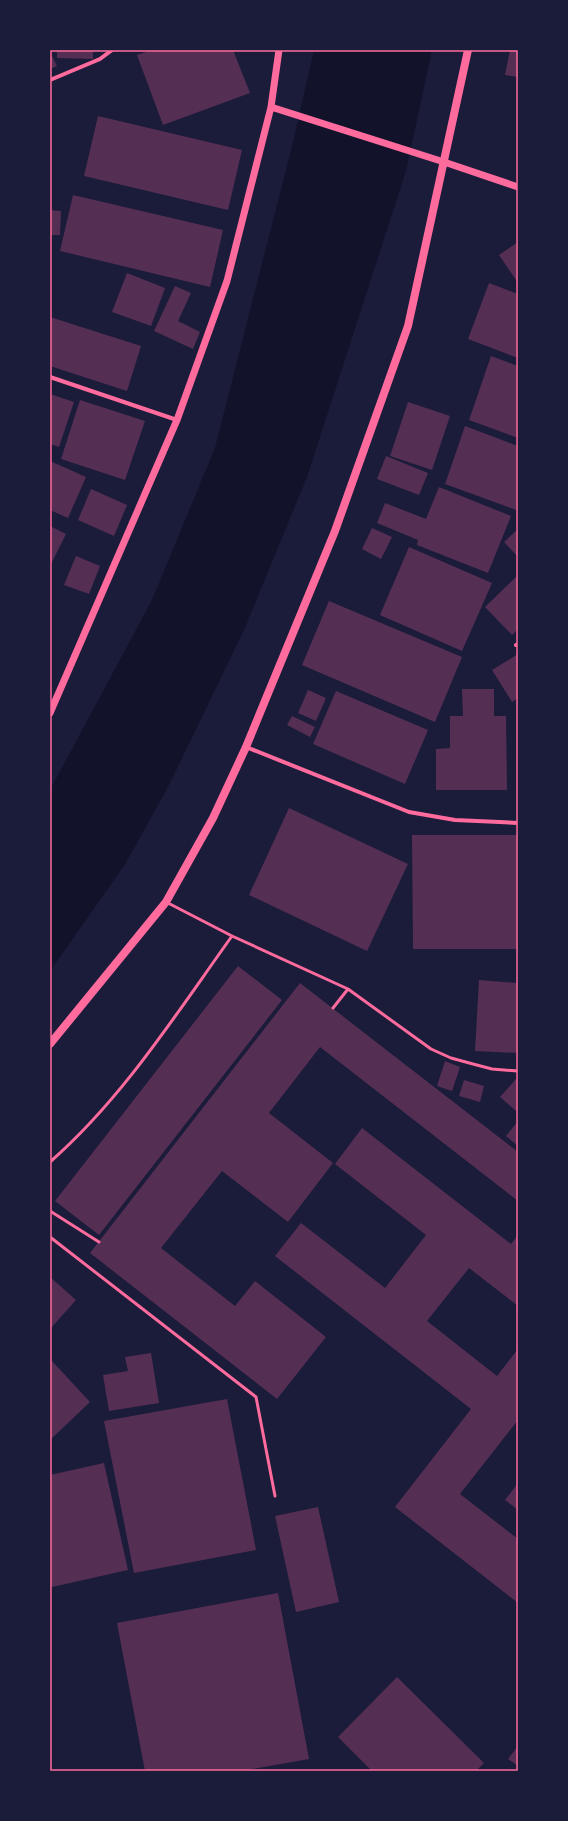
<svg xmlns="http://www.w3.org/2000/svg" width="568" height="1821" viewBox="0 0 568 1821" font-family="Overpass,sans-serif">
<style>
.water{fill:#12122b}
.building{fill:#542f53}
.lines{fill:none;stroke-linecap:round;stroke-linejoin:round}
.service{stroke:#ff6b9d;stroke-width:3}
.minor{stroke:#ff6b9d;stroke-width:4}
.tertiary{stroke:#ff6b9d;stroke-width:7}
.secondary{stroke:#ff6b9d;stroke-width:8}
.neatline{fill:none;stroke:#ff6b9d;stroke-width:1.5}
</style>
<rect width="100%" height="100%" fill="#1b1b3a"/>
<path class="water" d="M314,50H432L406,171L307,477L244,630L168,787L124,866L50,971V790L152,600L215,448L292,146Z"/>
<path class="building" d="M57,50H93V59L57,58Z
M151,50H233L250,93L163,125L137,55Z
M510,50H518V77L505,75Z
M50,52L57,66L50,69Z
M98,116L242,150L228,210L84,176Z
M73,195L223,230L210,287L60,251Z
M50,210L61,211L60,235H50Z
M518,242V283L499,255Z
M127,273L165,288L151,326L112,312Z
M489,283L518,294V358L468,339Z
M175,286L191,293L178,321L200,332L193,349L154,331Z
M50,317L141,346L127,391L50,366Z
M491,356L518,366V438L469,420Z
M50,394L74,402L59,447L50,444Z
M80,400L145,421L125,480L61,459Z
M408,402L450,416L432,470L390,456Z
M465,426L518,446V503L516,510L445,484Z
M386,456L428,473L419,495L377,479Z
M50,461L86,477L68,518L50,510Z
M439,487L511,516L488,573L417,545L418,540L377,523L385,503L426,519Z
M91,489L127,505L114,536L78,520Z
M50,526L66,534L50,566Z
M372,528L392,537L381,559L362,549Z
M518,529V557L504,542Z
M409,547L492,583L462,651L380,615Z
M76,556L100,566L89,594L64,585Z
M518,575V629L512,635L485,607Z
M329,601L462,657L435,722L302,665Z
M518,654V698L512,702L492,670Z
M462,689H494V716H506L507,790H436V749L450,748V716H463Z
M308,690L326,698L316,721L298,713Z
M336,691L428,730L405,784L313,744Z
M292,716L315,727L310,737L287,725Z
M289,808L408,864L367,951L249,895Z
M412,835H518V949H413Z
M238,966L282,1000L99,1235L55,1201Z
M479,980L518,983V1053L475,1051Z
M300,983L518,1152V1201L320,1047L269,1113L333,1163L288,1222L222,1171L161,1248L235,1306L255,1281L326,1337L277,1399L90,1253Z
M445,1061L460,1067L452,1091L437,1086Z
M516,1079L518,1081V1109L516,1111L500,1097Z
M464,1080L484,1086L480,1102L459,1096Z
M518,1121V1146L506,1136Z
M362,1128L511,1244L518,1235V1306L469,1268L427,1321L497,1376L518,1349V1420L460,1494L518,1539V1603L395,1507L471,1409L275,1256L301,1223L385,1288L426,1235L335,1164Z
M50,1277L76,1300L50,1329Z
M151,1353L159,1403L109,1411L103,1375L128,1371L125,1357Z
M52,1361L90,1402L50,1440V1362Z
M227,1399L256,1550L134,1573L104,1421Z
M104,1463L128,1570L52,1587L50,1576V1475Z
M518,1483V1510L505,1500Z
M318,1507L339,1602L296,1612L275,1516Z
M278,1593L309,1759L241,1771H145L117,1623Z
M397,1677L484,1763L476,1771H372L338,1737Z
M518,1746V1766L508,1759Z"/>
<g class="lines">
<path class="service" d="M232,936L348,989L431,1049L451,1058L473,1064L492,1069L518,1071
M333,1008L348,989
M50,1162C123,1098 176,1014 232,936L168,903
M50,1211L99,1242
M50,1237L256,1397L275,1496"/>
<path class="minor" d="M50,80L100,59L112,50
M50,377L177,420
M516,645L518,644
M246,747L409,812L455,820L518,823"/>
<path class="tertiary" d="M271,107L444,162L518,187
M50,713L177,420L227,281L271,107L279,50"/>
<path class="secondary" d="M50,1044L166,902L213,818L246,747L335,531L408,326L468,50"/>
</g>
<rect width="568" height="1821" fill="none" stroke="#1b1b3a" stroke-width="102"/>
<rect x="51" y="51" width="466" height="1719" class="neatline"/>
</svg>
